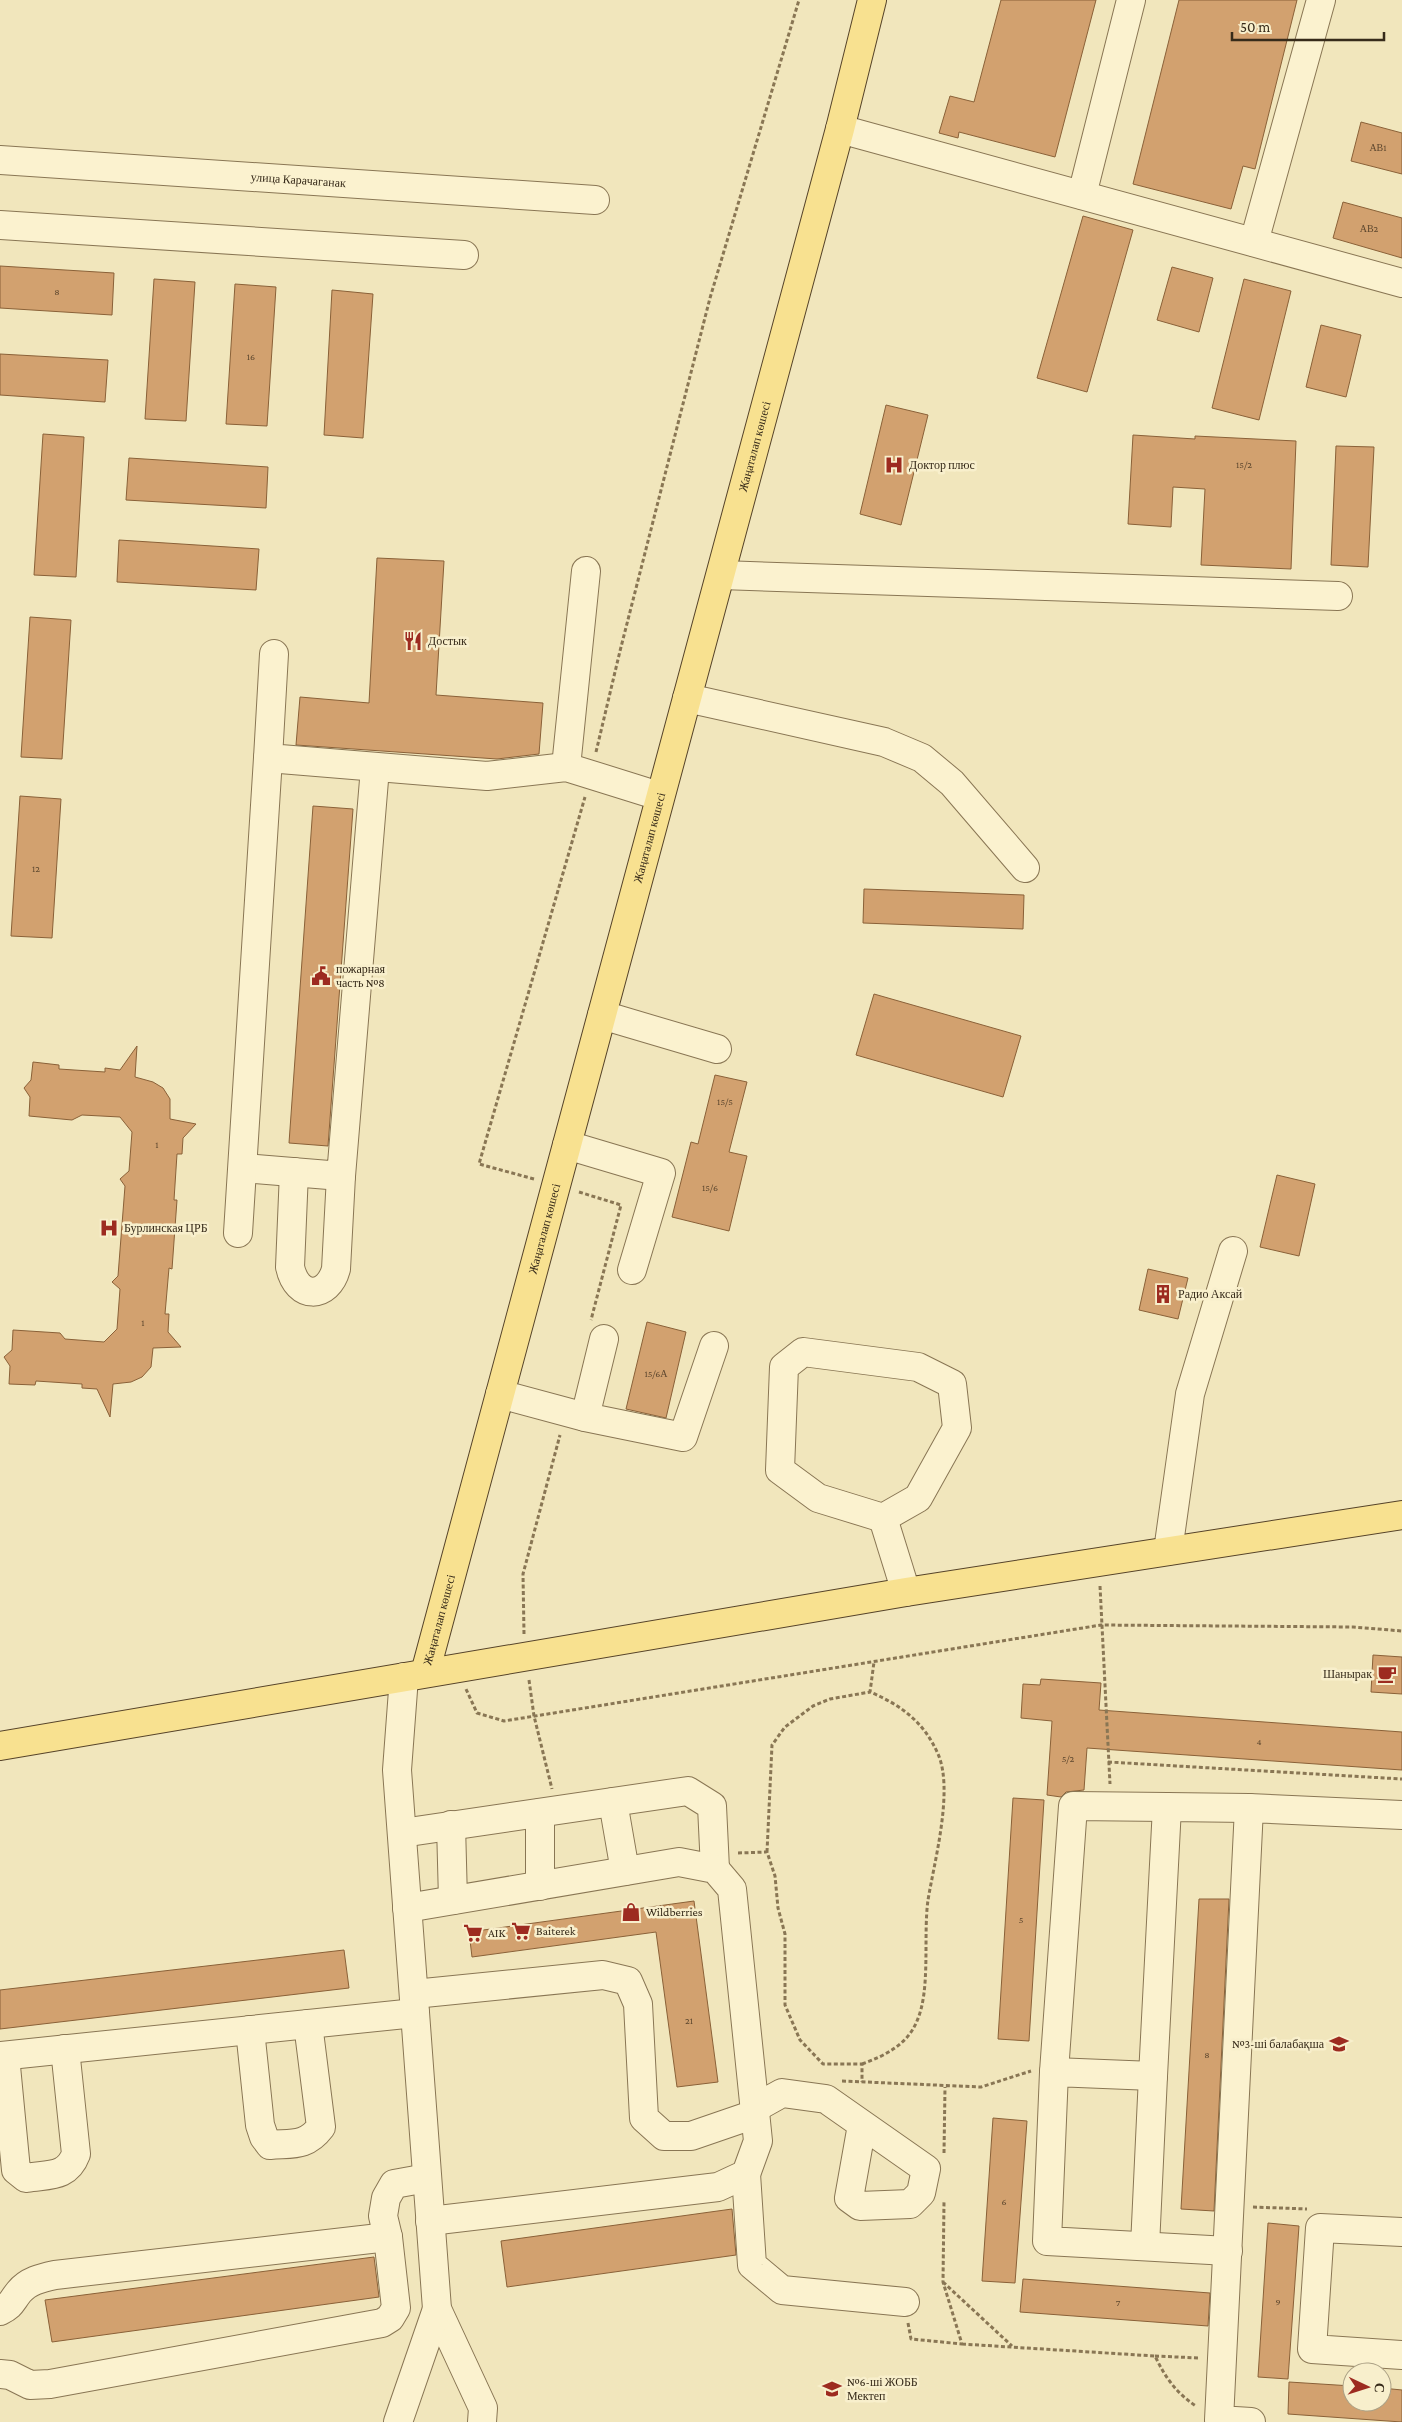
<svg xmlns="http://www.w3.org/2000/svg" width="1402" height="2422" viewBox="0 0 1402 2422" font-family="'Crimson Pro',serif">
<style>
.building{fill:#d2a16f;stroke:#8a6138}
.lines{fill:none;stroke-linecap:round;stroke-linejoin:round}
.minor-casing{stroke:#897654;stroke-width:30}
.major-casing{stroke:#564329;stroke-width:30}
.path{stroke:#897654;stroke-width:3;stroke-dasharray:4 2.5;stroke-linecap:butt}
.minor{stroke:#fbf2cf;stroke-width:28}
.major{stroke:#f8e190;stroke-width:28}
.labels{text-anchor:middle;dominant-baseline:central;stroke-width:5;stroke-linejoin:round;paint-order:stroke}
.number-label{font-size:10px;fill:#5e482f}
.street-label{font-size:12px;fill:#372b1a;stroke:#f8efcc}
.poi-label{font-size:12px;fill:#372b1a;stroke:#f8efcc;text-anchor:start}
</style>
<rect width="100%" height="100%" fill="#f1e6bc"/>
<path class="building" d="M1001,0H1096L1055,157L959,132L958,138L939,133L950,96L974,102Z
M1179,0H1297L1255,169L1243,166L1231,209L1133,184Z
M1361,122L1402,133V174L1351,161Z
M1343,202L1402,218V258L1333,238Z
M1083,216L1133,230L1087,392L1037,378Z
M0,266L114,273L112,315L0,308Z
M1172,267L1213,278L1199,332L1157,320Z
M154,279L195,282L186,421L145,419Z
M1244,279L1291,291L1259,420L1212,408Z
M235,284L276,287L267,426L226,424Z
M332,290L373,294L363,438L324,435Z
M1321,325L1361,335L1346,397L1306,387Z
M0,354L108,360L105,402L0,395Z
M886,405L928,415L901,525L860,514Z
M43,434L84,437L76,577L34,575Z
M1133,435L1195,439V436L1296,441L1291,569L1201,565L1205,489L1173,487L1171,527L1128,524Z
M1336,446L1374,447L1368,567L1331,565Z
M129,458L268,467L266,508L126,500Z
M119,540L259,549L256,590L117,582Z
M377,558L444,561L436,695L543,703L539,754L497,759L296,745L300,697L369,703Z
M30,617L71,620L62,759L21,757Z
M20,796L61,799L52,938L11,936Z
M313,806L353,809L328,1146L289,1143Z
M864,889L1024,895L1023,929L863,923Z
M874,994L1021,1036L1003,1097L856,1055Z
M137,1046L135,1077L153,1082L163,1088L170,1099V1119L196,1124L183,1138L182,1154H177L174,1200H177L172,1269L169,1268L165,1314H169L168,1332L181,1347L153,1348L151,1367L142,1377L131,1382L113,1384L110,1417L97,1389L82,1388V1384L36,1381L35,1385L9,1384L10,1366L4,1357L12,1350L13,1330L60,1333L65,1339L104,1342L117,1329L120,1289L112,1282L118,1276L125,1186L120,1179L129,1171L132,1132L120,1117L82,1115L72,1120L29,1116L30,1097L24,1088L31,1080L33,1062L59,1065V1069L105,1072V1068L120,1070Z
M715,1075L747,1082L729,1152L747,1156L729,1231L672,1217L691,1142L698,1144Z
M1277,1175L1315,1184L1299,1256L1260,1247Z
M1148,1269L1188,1278L1178,1319L1139,1310Z
M647,1322L686,1332L666,1418L626,1409Z
M1373,1655L1402,1657V1694L1371,1692Z
M1041,1679L1101,1683L1099,1710L1402,1732V1770L1087,1748L1084,1790L1066,1792L1061,1797L1047,1795L1052,1721L1021,1718L1023,1684L1040,1685Z
M1013,1798L1044,1800L1029,2041L998,2039Z
M1199,1899H1229L1214,2211L1181,2209Z
M694,1901L718,2082L677,2087L656,1932L472,1957L469,1932Z
M344,1950L349,1988L0,2029V1990Z
M993,2118L1027,2121L1015,2283L982,2281Z
M732,2209L736,2255L507,2287L501,2241Z
M1268,2223L1299,2226L1288,2379L1258,2377Z
M374,2257L379,2297L52,2342L45,2300Z
M1023,2279L1210,2293L1208,2326L1020,2312Z
M1289,2382L1352,2386V2402H1382V2388L1402,2390V2422L1288,2414Z"/>
<g class="lines">
<g class="minor-casing">
<g id="minor">
<path d="M840,129L1402,283"/>
<path id="s1" d="M0,160L595,200"/>
<path d="M1082,195L1131,0"/>
<path d="M0,225L464,255"/>
<path d="M1254,242L1321,0"/>
<path d="M721,575L1338,596"/>
<path d="M274,654L268,758L487,776L566,767L659,796"/>
<path d="M687,698L884,742L922,758L952,783L1025,868"/>
<path d="M566,767L586,571"/>
<path d="M602,1015L717,1049"/>
<path d="M567,1145L661,1173L632,1270"/>
<path d="M243,1168L341,1176L375,768"/>
<path d="M294,1172L290,1267C297,1300 328,1299 336,1269L341,1176"/>
<path d="M238,1233L268,758"/>
<path d="M803,1352L918,1367L952,1384L957,1428L918,1498L883,1518L818,1498L780,1470L784,1367Z"/>
<path d="M500,1394L585,1417L683,1437L714,1346"/>
<path d="M585,1417L604,1339"/>
<path d="M883,1518L906,1592"/>
<path d="M1168,1551L1190,1394L1233,1251"/>
<path d="M404,1677L397,1770L437,2309L483,2408L482,2422"/>
<path d="M613,1802L625,1871"/>
<path d="M451,1825L453,1900"/>
<path d="M402,1833L688,1791L712,1806L715,1869"/>
<path d="M540,1886V1813"/>
<path d="M407,1908L679,1862L715,1869L732,1889L758,2141L746,2174L718,2187L430,2221"/>
<path d="M414,1994L603,1975L628,1981L638,2004L644,2118L664,2136H691L755,2114"/>
<path d="M250,2030L260,2125L264,2137L270,2145C292,2143 306,2147 321,2127L308,2024"/>
<path d="M0,2056L415,2013"/>
<path d="M5,2056L16,2170L26,2178C49,2174 67,2178 76,2154L65,2049"/>
<path d="M1054,2072L1073,1806L1167,1807"/>
<path d="M755,2108L782,2093L826,2099L926,2169L921,2193L910,2204L860,2206L849,2198L862,2125"/>
<path d="M746,2174L752,2265L782,2290L905,2302"/>
<path d="M1402,2232L1320,2228L1312,2349L1402,2355"/>
<path d="M1145,2246L1153,2076"/>
<path d="M1228,2251L1047,2241L1054,2072L1153,2076L1167,1807L1249,1808"/>
<path d="M0,2311C12,2305 11,2302 19,2292C28,2281 41,2278 55,2275L388,2237"/>
<path d="M0,2374L10,2375L30,2385L50,2384L382,2323L390,2318L396,2308L388,2237L383,2216L386,2198L394,2184L427,2178"/>
<path d="M398,2422L437,2309"/>
<path d="M1251,2422L1219,2420L1249,1808L1402,1815"/>
</g>
</g>
<g class="major-casing">
<g id="major">
<path id="s2" d="M425,1673L840,129L872,0"/>
<path d="M0,1746L906,1592L1402,1515"/>
</g>
</g>
<path class="path" d="M596,752L620,651L710,298L799,0
M534,1179L479,1164L585,797
M579,1192L621,1205L591,1320
M1100,1586L1110,1784
M524,1634L523,1574L560,1435
M529,1680L534,1716L552,1789
M466,1689L477,1713L504,1721L1101,1625L1353,1627L1402,1631
M1108,1762L1402,1779
M767,1852L772,1745L785,1727L813,1706L830,1699L870,1692
M738,1853L767,1852L775,1876L778,1908L785,1934V2005L800,2040L823,2064H862V2082
M862,2064C886,2055 907,2045 917,2021C931,1989 923,1936 928,1900C934,1863 954,1790 938,1754C924,1722 901,1705 870,1692L874,1662
M842,2081L981,2087L1031,2071
M944,2153L945,2087
M1253,2207L1307,2209
M943,2282L1012,2346
M908,2323L911,2339L962,2344L943,2282L944,2202
M962,2344L1155,2356C1165,2377 1176,2393 1196,2406
M1155,2356L1199,2358"/>
<use href="#minor" class="minor"/>
<use href="#major" class="major"/>
</g>
<defs>
<g id="hospital-bare" transform="scale(1.5)"><path d="M-5-5h3v3.5h4V-5h3V5h-3V1.5h-4V5h-3Z" fill="#9d2b20" stroke="#f8efcc" stroke-width="2.5" paint-order="stroke"/></g>
<g id="restaurant-bare" transform="scale(1.5)"><path d="M-5-6h1v4h1v-4h1v4h1v-4h1v5L-1.5 .5V6h-2V.5L-5-1ZM5-6V6H3V1.5H1.5Q1.5-4 5-6Z" fill="#9d2b20" stroke="#f8efcc" stroke-width="2.5" paint-order="stroke"/></g>
<g id="civic-bare" transform="scale(1.5)"><path d="M-.6-6.5H3V-4.5H.6V-3L4-1V1h2V6H-6V1h2V-1L-.6-3ZM-1.2 2.5V6h2.4V2.5Z" fill="#9d2b20" stroke="#f8efcc" stroke-width="2.5" paint-order="stroke"/></g>
<g id="building-bare" transform="scale(1.5)"><path d="M-4-6H4V6H1V3H-1V6H-4ZM-2.5-4.3h1.7v1.8h-1.7ZM.8-4.3h1.7v1.8H.8ZM-2.5-1h1.7V.8h-1.7ZM.8-1h1.7V.8H.8Z" fill="#9d2b20" stroke="#f8efcc" stroke-width="2.5" paint-order="stroke"/></g>
<g id="cafe-bare" transform="scale(1.5)"><path d="M-5.5-4.5H6V0H3Q3 3.5 0 3.5H-2.5Q-5.5 3.5-5.5 0ZM3-3.2v2h1.7v-2ZM-6 4.5H4V6H-6Z" fill="#9d2b20" stroke="#f8efcc" stroke-width="2.5" paint-order="stroke"/></g>
<g id="shop-bare" transform="scale(1.5)"><path d="M-5-2.5h2.3a2.7 3.5 0 0 1 5.4 0H5L5.5 6h-11ZM-1.5-2.5h3a1.5 2.3 0 0 0-3 0Z" fill="#9d2b20" stroke="#f8efcc" stroke-width="2.5" paint-order="stroke"/></g>
<g id="supermarket-bare" transform="scale(1.5)"><path d="M-6-5.5h2.5l.6 2H6L4.5 2H-2.5L-4.4-4H-6ZM-1.5 3.2a1.3 1.3 0 1 0 .1 0ZM3 3.2a1.3 1.3 0 1 0 .1 0Z" fill="#9d2b20" stroke="#f8efcc" stroke-width="2.5" paint-order="stroke"/></g>
<g id="school-bare" transform="scale(1.5)"><path d="M0-5L7-2L0 1L-7-2ZM-4 1L0 2.5L4 1V4Q0 6-4 4Z" fill="#9d2b20" stroke="#f8efcc" stroke-width="2.5" paint-order="stroke"/></g>
</defs>
<g fill-rule="evenodd">
<use href="#hospital-bare" x="894" y="465"/>
<use href="#restaurant-bare" x="413" y="641"/>
<use href="#civic-bare" x="321" y="976"/>
<use href="#hospital-bare" x="109" y="1228"/>
<use href="#building-bare" x="1163" y="1294"/>
<use href="#cafe-bare" x="1387" y="1674"/>
<use href="#shop-bare" x="631" y="1912"/>
<use href="#supermarket-bare" x="521" y="1931"/>
<use href="#supermarket-bare" x="473" y="1933"/>
<use href="#school-bare" x="1339" y="2044"/>
<use href="#school-bare" x="832" y="2389"/>
</g>
<g class="labels">
<g class="number-label">
<text x="1378" y="147">АВ1</text>
<text x="1369" y="228">АВ2</text>
<text x="57" y="291">8</text>
<text x="251" y="356">16</text>
<text x="1244" y="464">15/2</text>
<text x="36" y="868">12</text>
<text x="725" y="1101">15/5</text>
<text x="157" y="1144">1</text>
<text x="710" y="1187">15/6</text>
<text x="143" y="1322">1</text>
<text x="656" y="1373">15/6А</text>
<text x="1259" y="1741">4</text>
<text x="1068" y="1758">5/2</text>
<text x="1021" y="1919">5</text>
<text x="689" y="2020">21</text>
<text x="1207" y="2054">8</text>
<text x="1004" y="2201">6</text>
<text x="1278" y="2301">9</text>
<text x="1118" y="2302">7</text>
</g>
<g class="street-label">
<text stroke="none"><textPath href="#s1" startOffset="299">улица Карачаганак</textPath></text>
<text stroke="none"><textPath href="#s2" startOffset="1270">Жаңаталап көшесі</textPath></text>
<text stroke="none"><textPath href="#s2" startOffset="865">Жаңаталап көшесі</textPath></text>
<text stroke="none"><textPath href="#s2" startOffset="460">Жаңаталап көшесі</textPath></text>
<text stroke="none"><textPath href="#s2" startOffset="55">Жаңаталап көшесі</textPath></text>
</g>
<g class="poi-label">
<text x="909" y="465">Доктор плюс</text>
<text x="428" y="641">Достык</text>
<text x="336" y="969">пожарная<tspan x="336" dy="14">часть №8</tspan></text>
<text x="124" y="1228">Бурлинская ЦРБ</text>
<text x="1178" y="1294">Радио Аксай</text>
<text x="1372" y="1674" text-anchor="end">Шанырак</text>
<text x="646" y="1912">Wildberries</text>
<text x="536" y="1931">Baiterek</text>
<text x="488" y="1933">AIK</text>
<text x="1324" y="2044" text-anchor="end">№3-ші балабақша</text>
<text x="847" y="2382">№6-ші ЖОББ<tspan x="847" dy="14">Мектеп</tspan></text>
</g>
</g>
<g transform="translate(1367 2387) rotate(94)"><circle r="24" fill="#f8efcc" stroke="#aba185"/>
<path d="M0-4L9 19L0 12L-9 19Z" fill="#9d2b20"/>
<text y="-8" font-size="14" font-weight="bold" text-anchor="middle" fill="#372b1a">С</text>
</g>
<path d="M1232 32v8h152v-8" fill="none" stroke="#372b1a" stroke-width="2.5"/>
<text x="1240" y="32" font-size="15" fill="#372b1a" stroke="#f8efcc" stroke-width="4" paint-order="stroke">50 m</text>
</svg>
